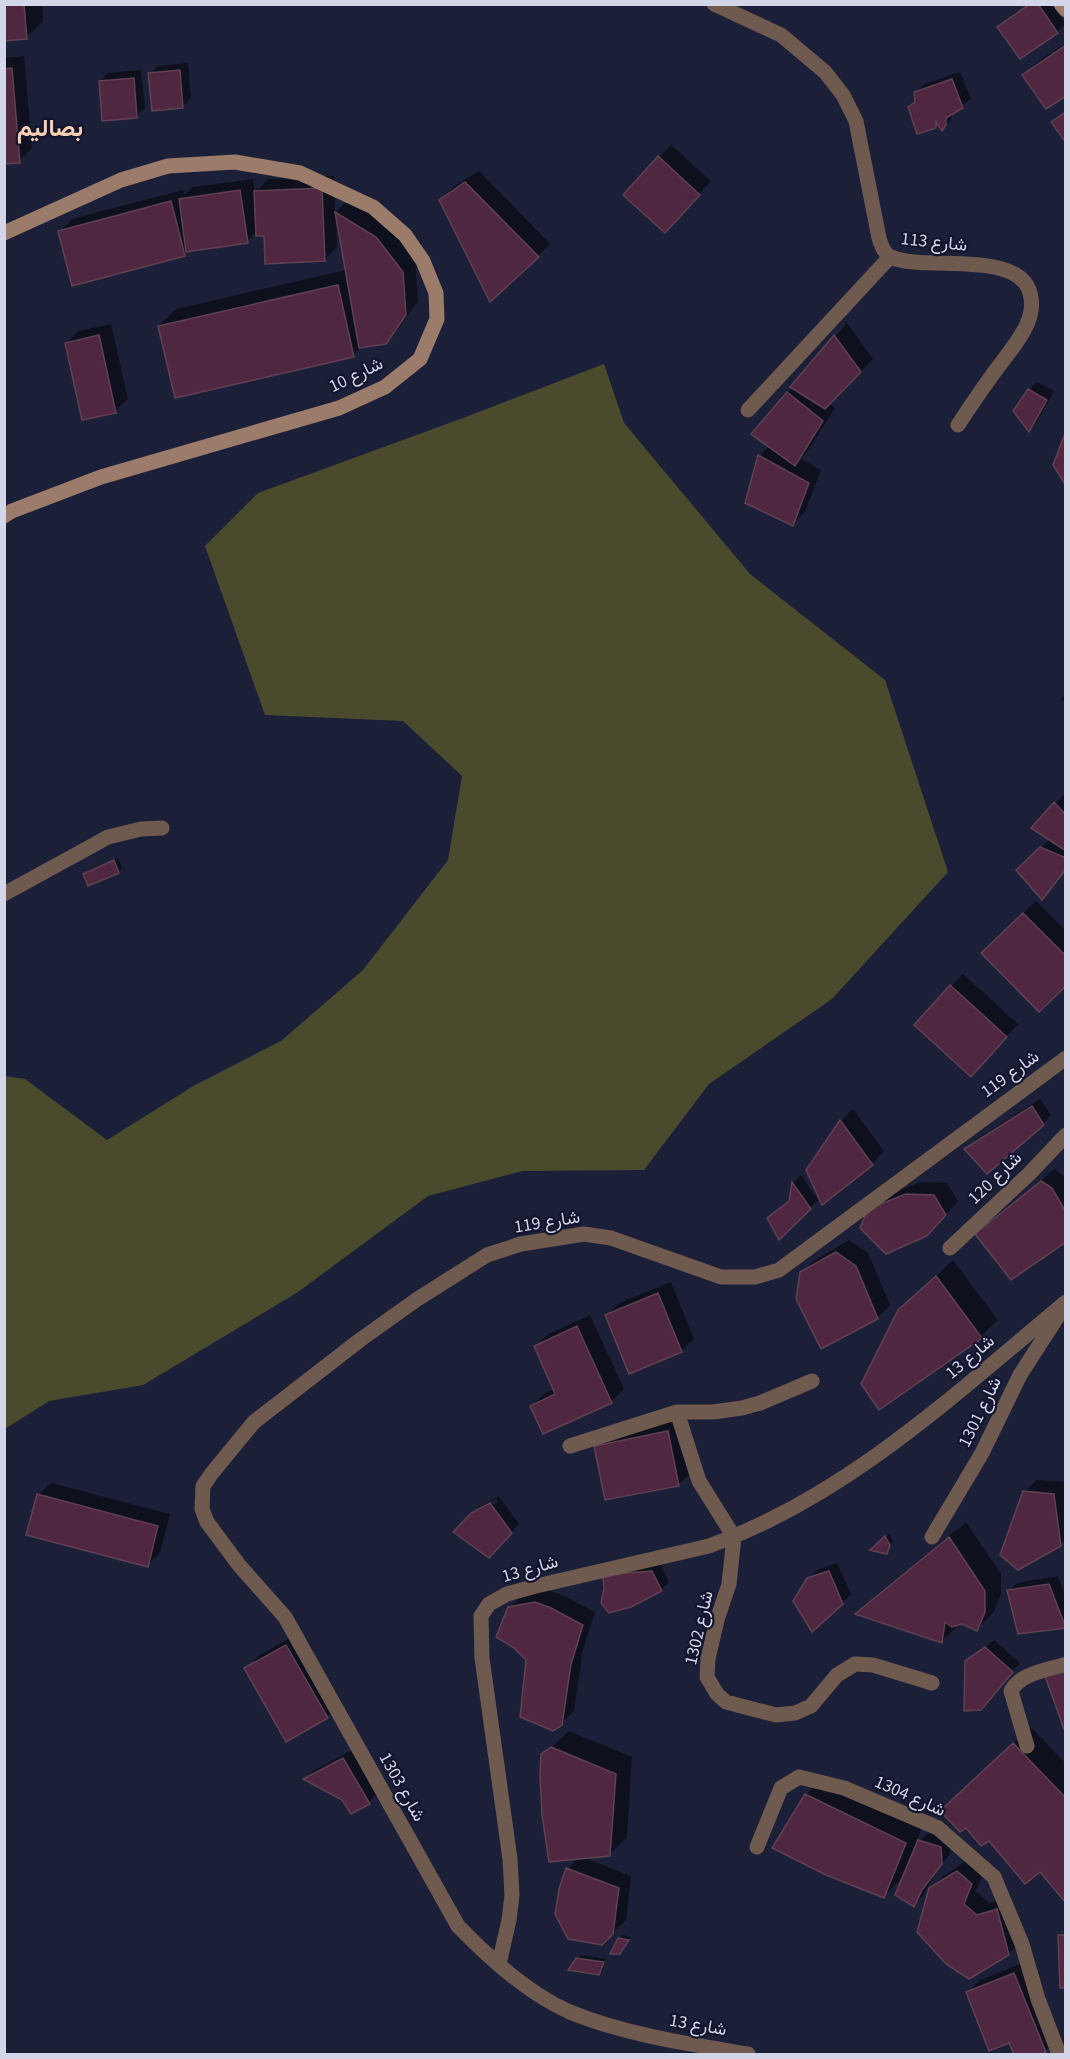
<svg xmlns="http://www.w3.org/2000/svg" width="1070" height="2059" viewBox="0 0 1070 2059" font-family="'Source Sans 3',Vazirmatn,sans-serif">
<style>
.green{fill:#4a4b2d}
.shadow{fill:#0007}
.building{fill:#502740;stroke:#5f4152;stroke-width:1.5}
.lines{fill:none;stroke-linecap:round;stroke-linejoin:round}
.street{stroke:#6f5a50;stroke-width:15}
.secondary{stroke:#9b7b6a;stroke-width:15}
.labels{text-anchor:middle;dominant-baseline:central;stroke-width:4.5;stroke-linejoin:round;paint-order:stroke}
.street-label{font-size:18px;fill:#d3d6e8;stroke:#13152e}
.district-label{font-size:24px;font-weight:bold;fill:#f8d0b2;stroke:#13152e}
</style>
<rect width="100%" height="100%" fill="#1c1f38"/>
<path class="green" d="M604,364L624,423L750,574L885,680L948,872L832,999L709,1084L644,1170L522,1171L428,1196L298,1292L143,1385L49,1401L5,1429V1076L25,1079L107,1140L195,1085L281,1041L363,970L448,860L462,776L403,721L265,715L205,546L258,493L463,418Z"/>
<path class="shadow" d="M4,4H42L43,21L26,38Z
M1028,4H1052L1065,24L1057,32L999,27Z
M1066,43V94L1024,75L1037,62Z
M24,56L32,148L19,161L4,162V58Z
M188,63L191,98L183,106L150,74L158,66Z
M141,70L145,108L136,116L100,82L108,73Z
M960,72L971,98L954,112L950,121L943,129L939,124L935,127L915,93L924,84Z
M671,145L711,181L677,218L659,157Z
M479,171L550,244L538,256L440,200L453,187Z
M334,176L335,213L348,200L388,225L415,259L418,301L398,329L385,342L362,346L353,355L159,326L176,309L346,270L338,221H336L337,247L324,260L257,231L247,241L189,250L184,254L59,232L72,219L183,190L185,195L193,187L253,179L255,193L268,179Z
M847,323L873,359L829,403L835,408L807,452L801,459L821,470L805,512L792,524L747,503L760,456L769,446L753,434Z
M111,324L128,399L115,411L66,343L79,331Z
M1037,382L1054,391L1037,422L1030,430L1029,390Z
M1066,694V703L1061,699Z
M1063,795L1066,797V870L1042,898L1018,870L1050,839L1034,828Z
M118,858L122,868L119,871L89,884L85,874L88,870Z
M1036,901L1066,931V984L983,953Z
M963,974L1018,1024L983,1062L951,986Z
M1040,1099L1051,1115L1043,1124L966,1149L974,1141Z
M853,1109L884,1151L872,1164L808,1170L841,1121Z
M1055,1169L1066,1178V1240L977,1234L989,1222Z
M801,1175L818,1200L780,1238L768,1218L791,1199L793,1183Z
M920,1182L947,1183L958,1201L939,1222L862,1228L883,1197Z
M849,1240L868,1253L890,1305L877,1318L801,1273L815,1260Z
M953,1260L998,1320L981,1336L880,1408L913,1299Z
M671,1282L694,1339L681,1351L607,1315L619,1303Z
M590,1315L624,1389L611,1402L532,1406L545,1393L554,1389L535,1346L548,1334Z
M681,1419L691,1472L678,1485L596,1446L609,1434Z
M1037,1480L1066,1482V1539L1060,1545L1024,1492Z
M51,1483L170,1514L160,1553L147,1565L38,1495Z
M499,1496L519,1524L489,1556L472,1514L498,1502L497,1499L478,1508Z
M966,1522L1001,1574V1594L994,1612L977,1629L962,1622L942,1641L857,1613L873,1598Z
M889,1534L893,1541L887,1552L873,1549Z
M660,1563L669,1582L661,1590L604,1576Z
M837,1563L851,1595L842,1603L808,1579L817,1570Z
M1058,1576L1066,1597V1627L1019,1633L1009,1591L1017,1583Z
M548,1590L564,1596L595,1612L583,1650L574,1711L561,1724L528,1660L509,1608L522,1595Z
M299,1633L339,1704L327,1717L246,1669L258,1656Z
M994,1640L1020,1663L989,1699L966,1662Z
M1031,1727L1066,1764V1900L1040,1870L959,1795Z
M569,1731L632,1757L627,1837L610,1854L582,1857L631,1876L626,1920L602,1943L568,1869L579,1857L543,1755Z
M352,1750L377,1794L369,1802L351,1812L343,1798L305,1779L313,1771Z
M823,1778L922,1827L908,1862L910,1863L920,1841L928,1833L949,1839L950,1854L935,1874L922,1897L913,1905L905,1875L884,1896L806,1795Z
M970,1859L984,1871L976,1891L990,1903L1010,1897L1021,1941L1008,1954L930,1889L943,1876Z
M623,1935L631,1937L623,1948L619,1939Z
M581,1955L606,1959L603,1970L599,1973L577,1959Z
M1027,1961L1058,2039L1045,2051L1037,2054H1016L1010,2041L968,1992L980,1980Z
M690,2050L705,2054H686Z"/>
<path class="building" d="M4,4H24L27,39L4,41Z
M1030,4H1038L1058,33L1020,59L997,27Z
M1066,45V96L1046,109L1022,75Z
M12,68L20,163L4,164V69Z
M180,70L183,108L152,111L148,73Z
M134,78L137,118L102,121L99,81Z
M952,79L963,108L946,118V125L942,131L936,122V128L917,134L908,107L915,102L914,92Z
M1066,112V143L1051,122Z
M658,156L700,195L665,233L623,195Z
M465,182L539,257L490,302L439,200Z
M322,188L325,261L265,264L264,236H256L254,191Z
M240,190L248,243L186,252L179,199Z
M171,201L185,256L72,286L58,231Z
M335,212L376,237L403,272L406,315L386,344L359,348Z
M338,285L354,357L175,398L158,326Z
M99,335L116,413L82,420L65,343Z
M834,335L861,372L825,409L790,387Z
M1028,389L1047,400L1029,432L1013,411Z
M787,392L823,421L795,466L751,434Z
M1066,431V486L1053,465Z
M758,455L809,483L793,526L745,503Z
M1054,802L1066,815V851L1031,828Z
M1040,847L1066,858V869L1042,900L1016,870Z
M114,860L119,873L88,886L83,874Z
M1023,913L1066,956V986L1039,1012L981,953Z
M950,985L1007,1037L971,1077L914,1025Z
M1032,1106L1044,1125L987,1174L964,1149Z
M840,1120L873,1165L822,1205L806,1170Z
M1041,1181L1052,1188L1066,1212V1242L1011,1280L975,1234Z
M792,1182L811,1209L779,1240L767,1218L789,1201Z
M906,1194L934,1195L946,1215L927,1236L886,1254L860,1228L868,1209Z
M836,1252L856,1266L878,1319L821,1349L796,1299L800,1272Z
M936,1276L982,1338L879,1410L861,1384L898,1310Z
M658,1293L682,1352L629,1374L605,1315Z
M577,1326L612,1403L543,1434L530,1406L555,1394L534,1346Z
M668,1431L679,1486L605,1500L594,1446Z
M1023,1491L1054,1494L1061,1546L1018,1570L1000,1555Z
M37,1494L158,1526L148,1567L26,1535Z
M490,1503L512,1533L489,1558L453,1532L471,1513Z
M885,1536L890,1545L887,1554L870,1550Z
M949,1537L985,1591V1612L977,1631L962,1624L952,1627L945,1622L942,1643L855,1614Z
M652,1571L662,1591L631,1607L609,1613L601,1603L604,1588L603,1575Z
M829,1571L843,1604L812,1632L793,1601L807,1578Z
M1049,1584L1066,1628L1018,1634L1007,1590Z
M535,1602L551,1608L583,1625L571,1664L562,1725L553,1731L520,1717L526,1660L514,1648L496,1637L508,1607Z
M286,1645L328,1718L286,1742L244,1668Z
M985,1647L1013,1672L981,1710L964,1711L965,1661Z
M1066,1670V1732H1065L1045,1676Z
M1013,1743L1066,1798V1903L1040,1872L1025,1884L989,1841L981,1846L966,1828L960,1832L940,1811Z
M551,1747L616,1774L610,1856L549,1862L542,1815L540,1775L541,1754Z
M343,1758L370,1804L351,1814L342,1800L303,1779Z
M805,1794L906,1843L884,1898L826,1875L772,1848Z
M918,1840L941,1847L942,1864L922,1890L914,1907L895,1895Z
M566,1868L619,1888L613,1934L602,1945L568,1939L555,1914L559,1889Z
M957,1871L972,1884L964,1904L977,1915L997,1909L1009,1955L969,1979L946,1964L917,1932L929,1888Z
M1058,1935H1066V1988H1060Z
M618,1938L629,1940L620,1954H610Z
M576,1958L604,1962L599,1975L568,1970Z
M1014,1973L1046,2052L1041,2054H1014L1009,2043L989,2051L966,1992Z"/>
<g class="lines">
<path class="street" d="M714,4L781,35L825,72L843,95L856,121L879,238C881,245 884,254 891,257C924,272 1018,249 1030,293C1037,318 1019,339 1005,358C988,380 973,402 958,425
M748,410L890,257
M4,894L108,837L141,829L162,828
M950,1248L1029,1174L1066,1135
M677,1412L699,1481L734,1537L729,1584L717,1620L708,1659L707,1677L717,1694L726,1702L776,1715L795,1713L811,1706L837,1675L855,1664L873,1665L932,1683
M570,1446L677,1412H713L742,1408L760,1403L812,1381
M932,1537L982,1453L1020,1375L1060,1313
M1027,1746L1011,1691C1020,1673 1048,1670 1066,1664
M757,1847L781,1788L799,1777L844,1788L938,1828L994,1877L1022,1944L1038,1999L1059,2054
M499,1964L509,1920L512,1895L510,1859L482,1658L481,1616L489,1604L507,1594L532,1587L709,1546C847,1496 955,1394 1066,1302
M748,2054C689,2044 626,2035 570,2012C528,1994 489,1958 458,1926L285,1617L239,1565L207,1522L202,1509L203,1486L212,1473L254,1422L360,1340L416,1300L487,1255L521,1244L584,1234L611,1238L721,1277H755L779,1270L1066,1058"/>
<path class="secondary" d="M1061,4L1066,10
M4,233L121,180L168,166L235,162L300,173L373,207L405,235L423,261L436,293L437,319L420,359L385,387L339,408L101,477L12,511L4,516"/>
</g>
<g class="labels">
<g class="street-label">
<text transform="translate(934 242) rotate(6)">شارع 113</text>
<text transform="translate(356 375) rotate(-26)">شارع 10</text>
<text transform="translate(1010 1074) rotate(-36)">شارع 119</text>
<text transform="translate(995 1178) rotate(-44)">شارع 120</text>
<text transform="translate(547 1222) rotate(-9)">شارع 119</text>
<text transform="translate(970 1357) rotate(-40)">شارع 13</text>
<text transform="translate(980 1412) rotate(-64)">شارع 1301</text>
<text transform="translate(530 1569) rotate(-16)">شارع 13</text>
<text transform="translate(699 1628) rotate(-77)">شارع 1302</text>
<text transform="translate(402 1787) rotate(61)">شارع 1303</text>
<text transform="translate(910 1796) rotate(24)">شارع 1304</text>
<text transform="translate(698 2025) rotate(10)">شارع 13</text>
</g>
<g class="district-label">
<text x="50" y="128">بصاليم</text>
</g>
</g>
<rect width="1070" height="2059" fill="none" stroke="#d3d6e8" stroke-width="12"/>
</svg>
